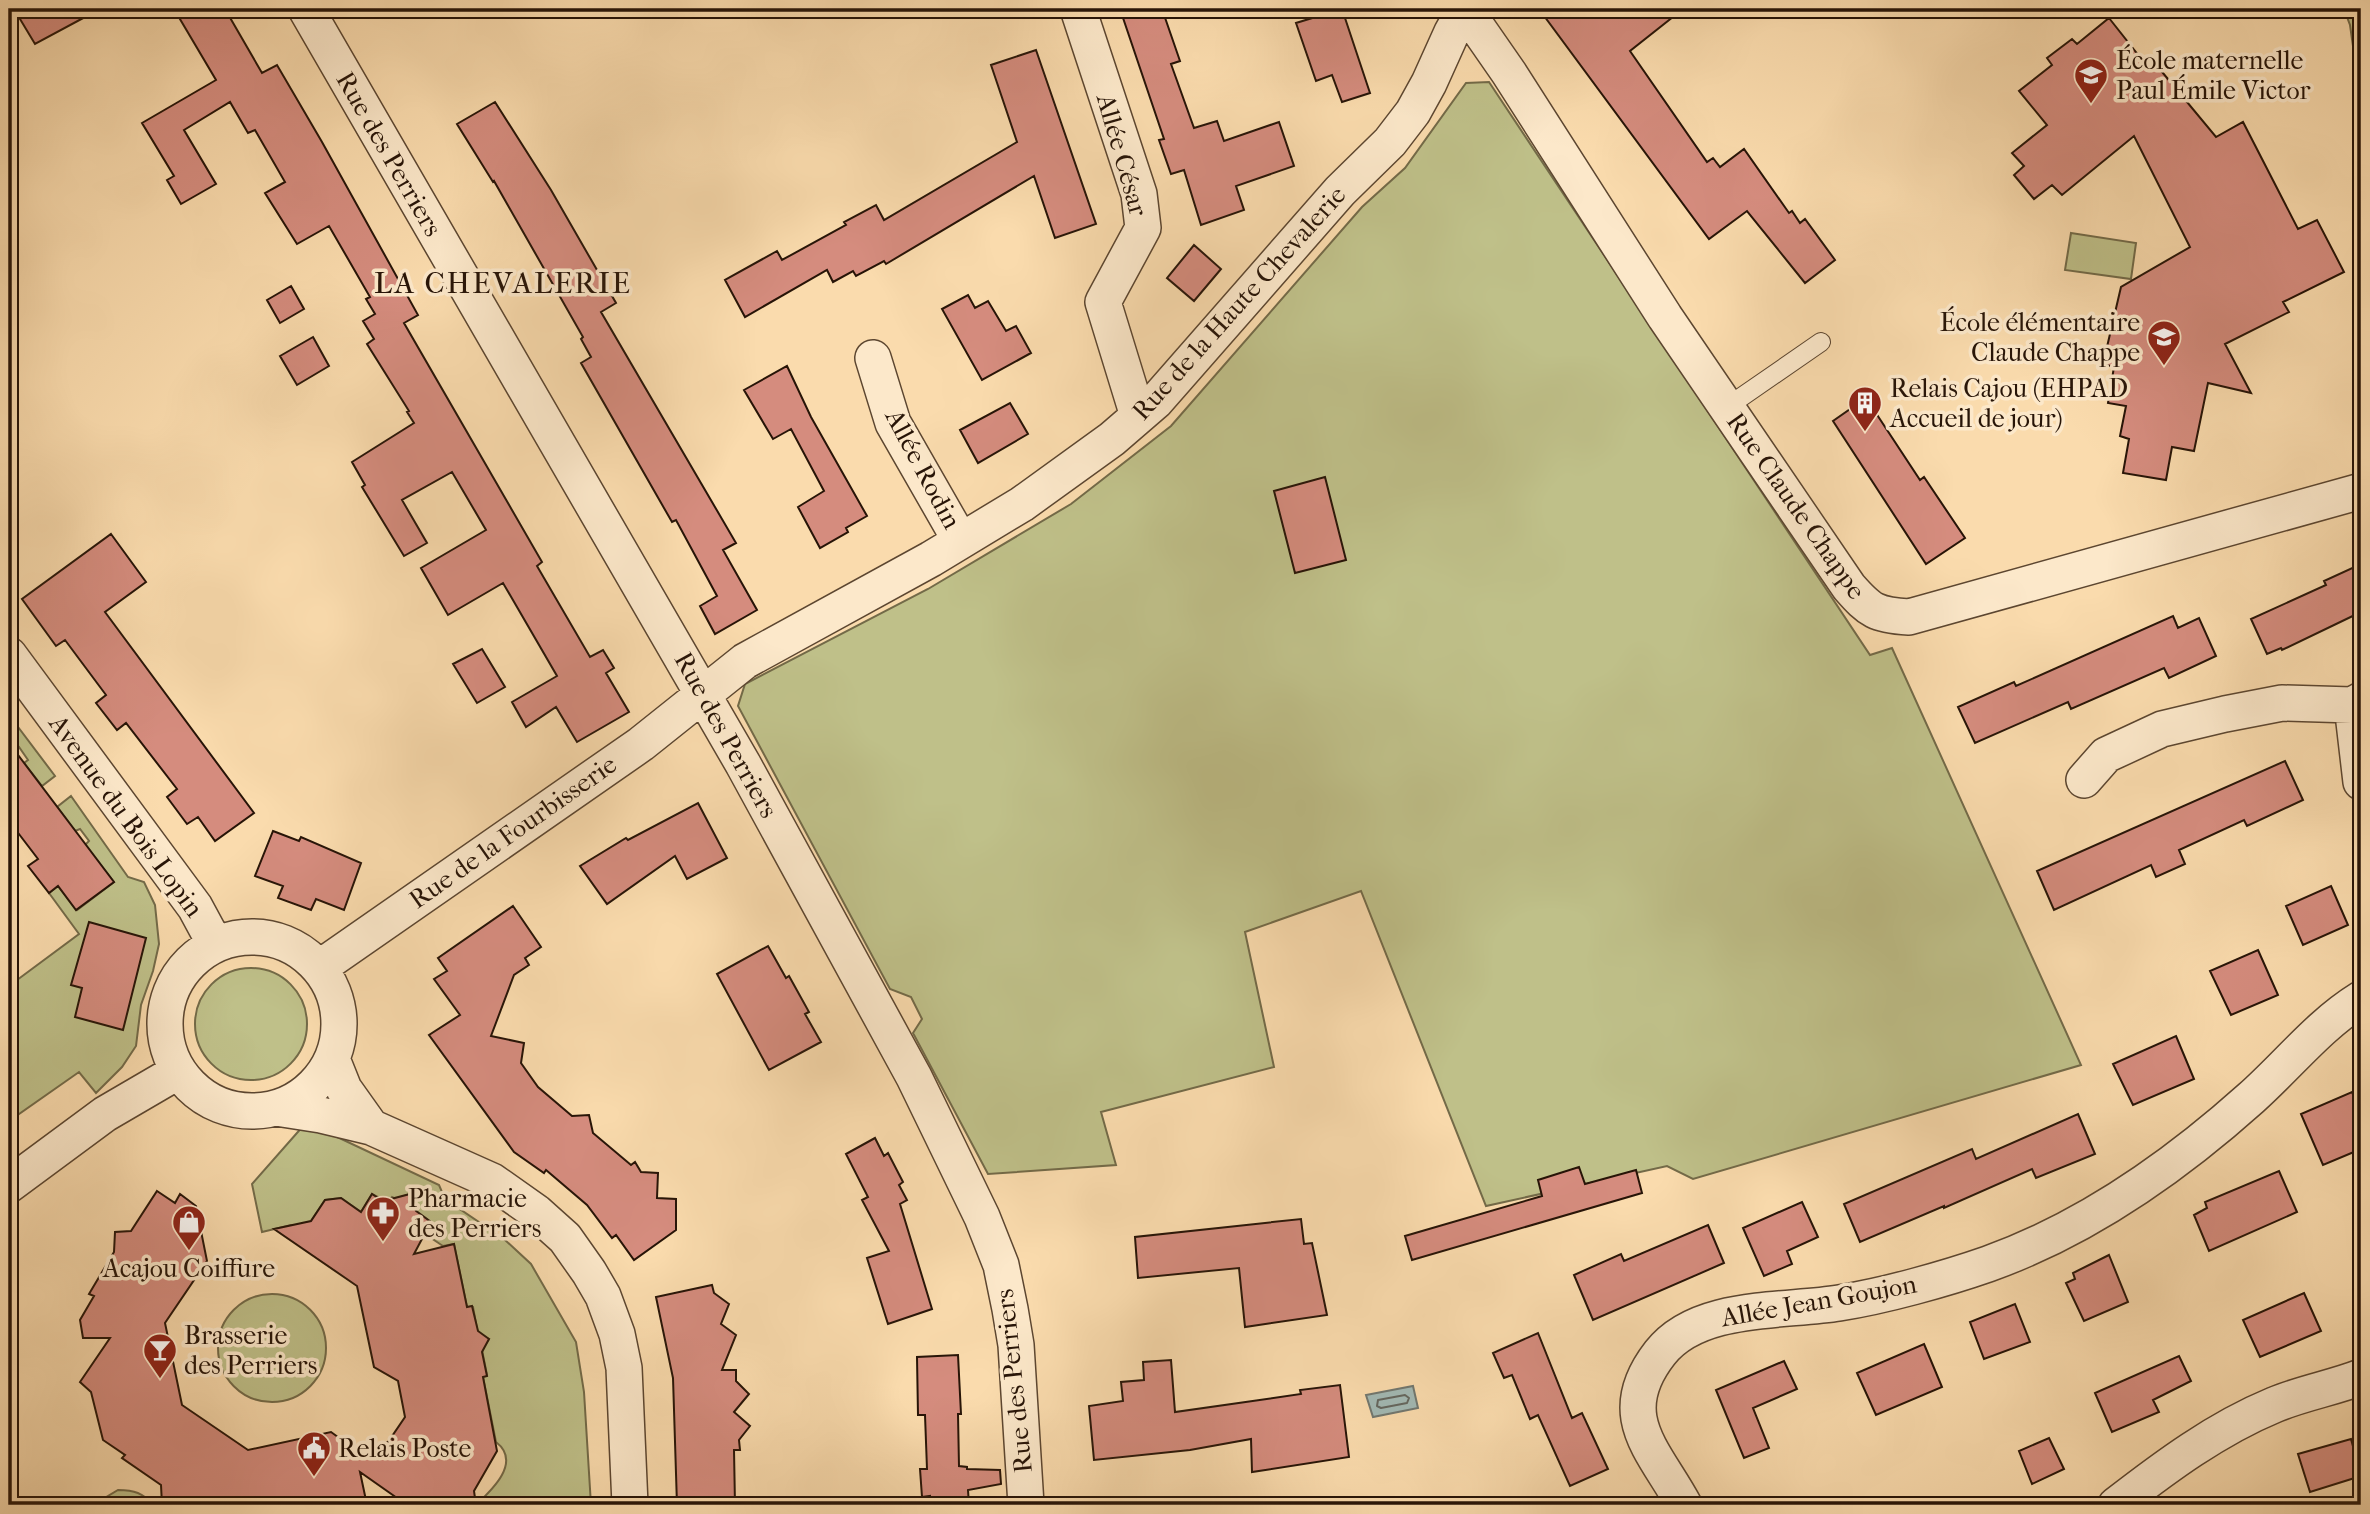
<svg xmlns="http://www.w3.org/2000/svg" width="2370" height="1514" viewBox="0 0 2370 1514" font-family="'IM FELL French Canon',serif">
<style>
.green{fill:#bfc089;stroke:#736a48;stroke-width:2}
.water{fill:#a2b9b4;stroke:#71776f;stroke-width:2}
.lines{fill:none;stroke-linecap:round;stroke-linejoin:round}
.shore{stroke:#64665e;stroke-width:2}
.building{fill:#d58c7e;stroke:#271407;stroke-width:2}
.service-casing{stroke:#5c4630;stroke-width:20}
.minor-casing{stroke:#5c4630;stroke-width:38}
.service{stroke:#fce8ca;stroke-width:18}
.minor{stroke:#fce8ca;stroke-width:35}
.labels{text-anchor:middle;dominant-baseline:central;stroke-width:7;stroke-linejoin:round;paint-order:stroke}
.poi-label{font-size:26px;fill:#271407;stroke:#fce8ca;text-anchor:start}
.street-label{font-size:26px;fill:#271407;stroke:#fce8ca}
.quarter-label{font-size:30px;letter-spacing:2px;fill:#271407;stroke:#fce8ca}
</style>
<rect width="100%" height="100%" fill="#fadbad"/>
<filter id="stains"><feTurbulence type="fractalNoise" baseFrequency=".00286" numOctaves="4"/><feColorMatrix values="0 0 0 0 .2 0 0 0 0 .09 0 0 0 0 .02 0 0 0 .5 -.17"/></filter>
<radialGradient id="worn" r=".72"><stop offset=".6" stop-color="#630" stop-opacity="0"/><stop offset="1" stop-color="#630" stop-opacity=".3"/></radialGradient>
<path class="green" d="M2344,9H2361V102L2350,25Z
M1489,82L1870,655L1892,648L2081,1065L1693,1179L1667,1166L1486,1206L1361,891L1245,932L1274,1067L1101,1112L1116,1165L988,1174L913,1033L922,1019L911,997L890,989L738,706L745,684L928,589L1071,504L1171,426L1362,207L1405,168L1466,83Z
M2071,233L2136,243L2131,279L2065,270Z
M9,715L55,776L42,786L24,763L28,760L19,747L14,749L9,742Z
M71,796L128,877L144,882L155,905L159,944L153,971L141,1005L136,1046L122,1067L96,1093L79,1072L9,1121V979L13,983L79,934L49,893L58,886L77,910L114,882L85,845L89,841L80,829L75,831L57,807Z
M195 1024a56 56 0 1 1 112 0a56 56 0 1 1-112 0Z
M304,1125L333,1135L439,1185L445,1199L504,1239L531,1264L576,1342L584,1392L591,1505H476C492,1490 522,1462 496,1442L483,1377L487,1375L482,1350L489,1339L478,1334L473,1307H467L454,1244L443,1246L425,1234L431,1222L411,1207L410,1194L400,1197L398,1200L392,1197L388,1202L372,1194L361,1212L341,1198L325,1200L303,1233L291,1225L262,1232L252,1184Z
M218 1348a54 54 0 1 1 108 0a54 54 0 1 1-108 0Z
M118,1490C135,1490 142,1493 154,1505H98L103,1499Z"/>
<path class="water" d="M1413,1386L1418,1408L1373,1417L1366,1395Z"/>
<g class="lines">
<path class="shore" d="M1405,1395L1409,1398L1407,1403L1381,1408L1377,1406L1378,1400Z"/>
</g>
<path class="building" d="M14,9H100L35,44Z
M174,9H225L262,73L277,65L322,142L418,315L404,323L542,562L537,566L590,657L603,650L614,668L606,673L629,712L577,742L556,707L526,727L512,702L557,676L503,583L448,615L421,568L486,530L452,472L402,500L427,543L404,556L362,487L365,485L352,462L414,423L407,412L409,411L367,344L374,339L363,321L375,314L366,299L370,297L329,226L297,244L265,193L285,182L255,130L248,133L230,102L184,130L216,184L181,204L167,180L174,176L142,123L216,80Z
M1120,9H1162L1180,61L1171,64L1194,128L1217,121L1224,141L1279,122L1294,166L1236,186L1244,210L1201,225L1184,170L1171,174L1159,140L1164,139Z
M1342,9L1370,93L1342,102L1332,75L1316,81L1296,23Z
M1539,9H1683L1630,51L1707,162L1713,158L1720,167L1744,149L1789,213L1792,211L1800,223L1805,219L1835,260L1805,283L1747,211L1709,239Z
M2109,18L2147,66L2153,61L2216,137L2243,122L2298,229L2317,220L2344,272L2283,302L2289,312L2225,344L2251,393L2208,383L2194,451L2172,447L2166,480L2123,473L2129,439L2120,436L2126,406L2108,403L2114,367L2103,364L2121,287L2190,247L2134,136L2062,195L2052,185L2034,199L2014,175L2024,166L2012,153L2047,125L2019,91L2052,65L2047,58L2072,39L2077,44Z
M1036,50L1096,224L1055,238L1034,176L886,264L884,261L856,276L853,271L833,282L827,270L745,317L725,280L777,251L782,260L846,225L844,222L876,205L884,220L1017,142L991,65Z
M495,102L551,190L616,303L601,312L736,543L723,550L757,610L715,634L700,606L717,596L676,520L672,522L581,363L591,357L581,339L583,337L494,181L493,182L457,124Z
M1194,245L1221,269L1194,301L1167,278Z
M291,286L304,309L280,323L267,300Z
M968,295L975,308L988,301L1006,331L1016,326L1031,353L982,380L942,309Z
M313,337L329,366L297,385L280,356Z
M787,366L811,417L867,516L846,528L848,532L820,548L798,507L824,491L791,429L773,439L744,390Z
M1866,398L1920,480L1924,477L1965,538L1926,564L1833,421Z
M1010,403L1028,434L978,463L960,430Z
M1325,477L1346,560L1295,573L1274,491Z
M111,534L146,582L105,612L254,813L215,841L198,817L187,824L167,797L177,789L126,723L117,730L96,703L106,695L65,640L56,646L22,599Z
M2361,564V612L2282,650L2281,648L2267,654L2251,619L2326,585L2324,581Z
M2173,616L2178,628L2199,618L2216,656L2169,678L2164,668L2071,709L2068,702L1975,743L1958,707L2014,682L2016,686Z
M482,649L505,687L477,703L453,664Z
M9,743L114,882L76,910L58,886L49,893L28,866L38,859L9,821Z
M2285,761L2303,800L2247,826L2244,820L2179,850L2185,864L2156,877L2151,865L2054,910L2037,871Z
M698,803L727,858L687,879L675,856L607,904L580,866L626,838L628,840Z
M273,831L299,841L301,837L361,863L344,910L316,899L311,910L278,898L283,886L255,876Z
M2331,886L2348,925L2303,945L2286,906Z
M513,906L541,947L525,958L529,965L514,975L491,1036L524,1043L521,1063L538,1087L572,1116L589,1115L593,1133L631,1165L635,1162L641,1172L658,1173L657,1198L676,1199V1230L634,1260L616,1235L612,1238L587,1205L546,1170L544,1173L514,1152L429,1035L460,1015L434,979L447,971L438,958Z
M89,922L146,938L123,1030L75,1017L82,988L71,985Z
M768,946L786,978L789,976L809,1012L805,1014L821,1042L769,1070L717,974Z
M2258,950L2278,995L2231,1015L2210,971Z
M2176,1036L2194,1079L2133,1105L2113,1064Z
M2352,1092L2361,1114V1149L2323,1165L2301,1114Z
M2078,1114L2095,1154L2036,1178L2032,1169L1944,1208V1206L1860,1242L1844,1204L1972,1149L1976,1159Z
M875,1138L884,1156L888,1153L903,1182L899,1185L907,1200L900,1204L932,1309L888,1324L867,1258L889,1251L862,1200L868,1197L846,1154Z
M1579,1167L1585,1184L1636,1170L1642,1193L1412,1260L1405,1236L1542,1196L1538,1180Z
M2279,1171L2297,1212L2209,1251L2194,1215L2207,1208L2205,1202Z
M157,1191L175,1203L180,1194L196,1206L207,1261L165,1323L182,1405L248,1450L331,1432L353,1448L388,1442L405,1417L398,1381L374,1367L357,1286L274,1229L311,1221L325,1200L341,1198L361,1212L372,1194L387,1204L391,1199L410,1194L416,1211L431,1222L414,1254L454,1244L467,1307L472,1306L478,1331L489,1339L482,1352L487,1376L483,1377L497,1451L474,1491L476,1505H407L360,1472L367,1505H197L187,1498L162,1505L161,1485L122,1458L125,1455L103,1440L91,1392L80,1382L110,1338H83L80,1320L94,1296L89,1294L114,1252L115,1232L131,1231Z
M1802,1202L1818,1237L1787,1251L1792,1264L1764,1276L1743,1228Z
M1301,1219L1304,1244L1312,1243L1327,1315L1245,1327L1239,1268L1138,1278L1135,1237Z
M1708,1225L1724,1263L1593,1320L1574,1275L1621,1254L1624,1261Z
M2109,1255L2128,1302L2084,1321L2066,1283L2075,1279L2073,1273Z
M712,1285L714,1293L729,1304L721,1324L736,1335L722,1370H736V1381L749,1394L734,1412L750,1426L739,1440L740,1450H734L735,1505H677L673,1378L656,1297Z
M2304,1293L2321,1331L2260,1357L2243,1320Z
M2015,1304L2030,1342L1984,1359L1970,1322Z
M1538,1333L1572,1418L1582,1413L1608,1469L1570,1486L1538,1415L1530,1419L1512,1375L1504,1378L1493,1353Z
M1924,1344L1942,1387L1876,1415L1857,1373Z
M958,1355L961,1414H958L959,1466L967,1467V1469L1000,1470L1001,1484L968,1490L969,1505H930V1496L922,1497L920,1469H927L925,1415H918L917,1357Z
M2179,1356L2191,1381L2153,1400L2159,1412L2112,1432L2095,1393Z
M1171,1360L1175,1412L1301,1394L1300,1390L1340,1385L1349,1457L1252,1472L1251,1439L1190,1450L1094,1460L1089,1406L1123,1401L1121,1382L1144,1380L1143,1362Z
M1784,1361L1797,1389L1753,1408L1769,1448L1744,1458L1716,1390Z
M2049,1438L2064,1469L2032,1484L2019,1451Z
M2351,1439L2361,1476L2310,1492L2298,1454Z"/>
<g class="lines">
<g class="service-casing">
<path id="service" d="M1727,407L1821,342"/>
</g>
<g class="minor-casing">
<path id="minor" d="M306,9L743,764L914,1077L982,1217L1001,1265L1010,1309L1016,1345L1026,1505
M1078,9L1139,194L1143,228L1103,302L1138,416
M1466,11L1509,73L1665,317L1849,587C1870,611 1876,615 1909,617L2361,491
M873,358L893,423L960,540
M9,655L195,907L215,944
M2352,705L2361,782
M2084,780L2106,755L2162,729L2225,714L2282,703L2352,705L2361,700
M165 1024a87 87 0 1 1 174 0a87 87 0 1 1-174 0Z
M319,968L641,744L745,661L931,559L1022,504L1112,439L1156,401L1340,191L1390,142L1413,112L1429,83L1452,32L1465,9
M276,1108L321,1115L371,1127L344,1089L332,1059
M371,1127L492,1181L536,1212L565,1238L589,1272L603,1296L617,1334L624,1368L630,1505
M9,1185L105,1114L177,1072
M1684,1505C1655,1451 1611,1416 1660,1353C1698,1304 1784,1312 1839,1303C1884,1296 1945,1279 1988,1264C2086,1229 2174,1167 2251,1098C2288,1065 2319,1025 2361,999
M2116,1505C2165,1467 2216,1429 2274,1405C2302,1393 2333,1388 2361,1377"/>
</g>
<use href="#service" class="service"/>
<use href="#minor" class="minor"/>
</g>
<defs>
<g id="school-pin" transform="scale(1.75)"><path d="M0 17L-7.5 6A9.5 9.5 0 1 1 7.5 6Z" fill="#8f2418" stroke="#fce8ca"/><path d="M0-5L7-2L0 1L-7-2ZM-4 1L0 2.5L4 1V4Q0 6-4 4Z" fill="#fff"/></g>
<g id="building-pin" transform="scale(1.75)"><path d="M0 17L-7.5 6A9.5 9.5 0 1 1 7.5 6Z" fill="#8f2418" stroke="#fce8ca"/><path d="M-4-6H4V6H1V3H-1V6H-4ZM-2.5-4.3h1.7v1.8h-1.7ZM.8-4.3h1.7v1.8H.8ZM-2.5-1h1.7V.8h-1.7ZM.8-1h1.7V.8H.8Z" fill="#fff"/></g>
<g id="pharmacy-pin" transform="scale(1.75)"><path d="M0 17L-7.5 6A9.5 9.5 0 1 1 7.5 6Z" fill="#8f2418" stroke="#fce8ca"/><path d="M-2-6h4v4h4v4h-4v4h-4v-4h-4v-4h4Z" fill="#fff"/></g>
<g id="shop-pin" transform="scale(1.75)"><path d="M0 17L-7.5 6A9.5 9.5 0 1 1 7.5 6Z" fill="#8f2418" stroke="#fce8ca"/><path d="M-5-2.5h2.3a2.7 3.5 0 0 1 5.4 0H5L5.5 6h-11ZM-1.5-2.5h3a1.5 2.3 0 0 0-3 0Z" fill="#fff"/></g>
<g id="bar-pin" transform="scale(1.75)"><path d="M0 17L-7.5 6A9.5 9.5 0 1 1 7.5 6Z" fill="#8f2418" stroke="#fce8ca"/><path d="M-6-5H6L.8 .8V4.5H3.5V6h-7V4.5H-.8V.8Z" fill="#fff"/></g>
<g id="civic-pin" transform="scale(1.75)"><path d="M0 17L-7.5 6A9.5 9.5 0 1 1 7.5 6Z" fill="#8f2418" stroke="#fce8ca"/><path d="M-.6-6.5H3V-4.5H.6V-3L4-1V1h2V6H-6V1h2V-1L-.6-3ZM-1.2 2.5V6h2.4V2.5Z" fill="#fff"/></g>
</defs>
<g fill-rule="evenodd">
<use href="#school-pin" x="2091" y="75"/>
<use href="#school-pin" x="2164" y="337"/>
<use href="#building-pin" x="1865" y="403"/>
<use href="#pharmacy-pin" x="383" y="1213"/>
<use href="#shop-pin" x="189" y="1222"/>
<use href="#bar-pin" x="160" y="1350"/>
<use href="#civic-pin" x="314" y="1448"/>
</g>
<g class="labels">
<g class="poi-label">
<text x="2116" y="60">École maternelle<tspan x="2116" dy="30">Paul Émile Victor</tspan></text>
<text x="2140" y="322" text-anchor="end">École élémentaire<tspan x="2140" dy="30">Claude Chappe</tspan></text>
<text x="1890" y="388">Relais Cajou (EHPAD<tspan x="1890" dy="30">Accueil de jour)</tspan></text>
<text x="408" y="1198">Pharmacie<tspan x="408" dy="30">des Perriers</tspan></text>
<text x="189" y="1268" text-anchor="middle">Acajou Coiffure</text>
<text x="184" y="1335">Brasserie<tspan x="184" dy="30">des Perriers</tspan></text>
<text x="338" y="1448">Relais Poste</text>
</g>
<g class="street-label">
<text transform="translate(389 154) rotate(60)">Rue des Perriers</text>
<text transform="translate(1122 155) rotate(74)">Allée César</text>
<text transform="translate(1239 303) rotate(-48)">Rue de la Haute Chevalerie</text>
<text transform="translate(923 469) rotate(62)">Allée Rodin</text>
<text transform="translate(1796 506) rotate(55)">Rue Claude Chappe</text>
<text transform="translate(726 735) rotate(61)">Rue des Perriers</text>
<text transform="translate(126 816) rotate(54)">Avenue du Bois Lopin</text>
<text transform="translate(513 832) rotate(-35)">Rue de la Fourbisserie</text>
<text transform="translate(1819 1301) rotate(-10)">Allée Jean Goujon</text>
<text transform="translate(1014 1381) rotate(-96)">Rue des Perriers</text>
</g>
<g class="quarter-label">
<text x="503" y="283">LA CHEVALERIE</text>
</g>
</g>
<rect width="2370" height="1514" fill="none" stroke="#fadbad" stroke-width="35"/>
<rect x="10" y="10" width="2349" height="1493" fill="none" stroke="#271407" stroke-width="3.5"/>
<rect x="18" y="18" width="2335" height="1479" fill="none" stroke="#271407" stroke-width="2"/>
<rect width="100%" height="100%" filter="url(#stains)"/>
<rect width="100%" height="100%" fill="url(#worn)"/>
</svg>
